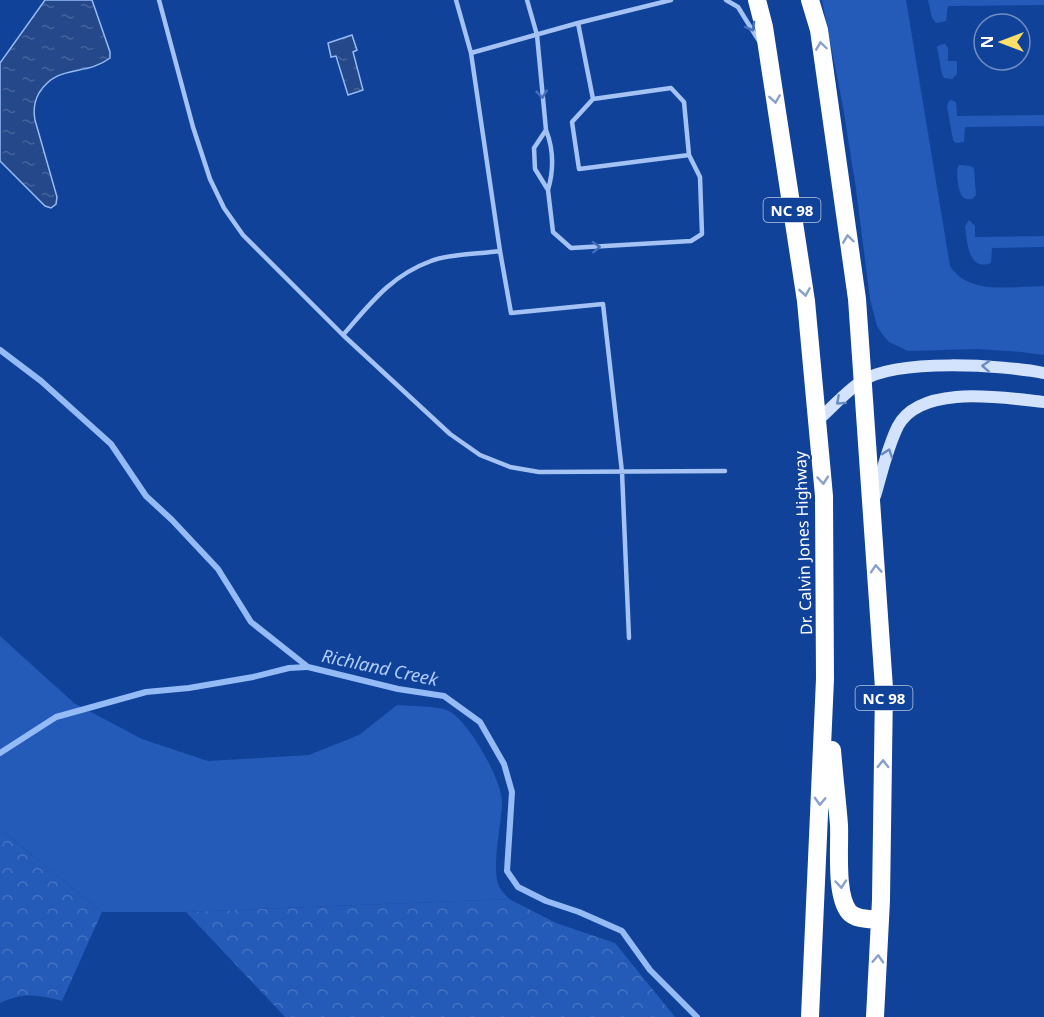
<svg xmlns="http://www.w3.org/2000/svg" width="1044" height="1017" viewBox="0 0 1044 1017" font-family="'Noto Sans',sans-serif">
<style>
.green{fill:#245ab8}
.forest{fill:url(#forest-crowns)}
.water{fill:url(#water-ripples);stroke:#95bbf7;stroke-width:1.5}
.lines{fill:none;stroke-linecap:round;stroke-linejoin:round}
.stream{stroke:#95bbf7;stroke-width:6}
.lane{stroke:#a4c2f4;stroke-width:4.5}
.secondary{stroke:#d3e2fd;stroke-width:12}
.highway{stroke:#fff;stroke-width:18}
.oneway{stroke:#446fba}
.oneway2{stroke:#88a0cc}
.oneway3{stroke:#688ac7}
.labels{text-anchor:middle;dominant-baseline:central;stroke-width:4.5;stroke-linejoin:round;paint-order:stroke}
.shield{fill:#11429a;stroke:#b8c6e1;stroke-width:1.5}
.shield-label{font-size:15px;font-weight:bold;fill:#fff}
.street-label{font-size:16px;fill:#fff;stroke:#11429a}
.water-label{font-size:18px;font-style:italic;fill:#b0ccfb;stroke:#11429a}
</style>
<defs>
<pattern id="forest-crowns" width="20" height="18" patternUnits="userSpaceOnUse" patternTransform="scale(1.5)"><rect width="20" height="18" fill="#245ab8"/><path d="M2 6a3 3 0 1 1 6 0M12 15a3 3 0 1 1 6 0" fill="none" stroke="#4573c3"/></pattern>
<pattern id="water-ripples" width="26" height="14" patternUnits="userSpaceOnUse" patternTransform="scale(1.5)"><rect width="26" height="14" fill="#25488a"/><path d="M2 4q2-2 4 0t4 0M15 11q2-2 4 0t4 0" fill="none" stroke="#46639c"/></pattern>
</defs>
<rect width="100%" height="100%" fill="#11429a"/>
<path class="green" d="M822,0H906L950,266C969,296 1013,286 1044,286V355L1021,352L977,349L908,351L889,342L882,334L877,326L870,299L856,189L843,107Z
M928,0H1044V5L948,6L946,21L936,23L932,18Z
M945,44L948,48V61H957V74L952,79L944,78L942,74L937,47L939,45Z
M951,100L956,102L957,116L1044,115V126L965,127L964,142L956,143L953,140L947,106L949,101Z
M960,165L970,166L974,168L976,195L972,199C968,199 965,200 962,196C958,190 956,173 958,166Z
M969,220L975,226V237L1044,236V247L992,248L991,263C968,272 967,241 965,226Z
M0,636L74,703L142,739L208,761L309,755L359,735L397,705C408,706 437,706 447,710C468,719 502,780 502,802C502,823 490,871 500,888C502,892 506,895 509,899L186,912H102L0,829Z"/>
<path class="forest" d="M0,829L102,912L62,1001C37,995 24,992 0,1003Z
M509,899L556,923L615,943L675,1017H285L186,912Z"/>
<path class="water" d="M45,0H92L110,52V58C85,77 58,63 39,93C34,102 33,110 35,120L57,197L56,204L51,208L45,206L0,161V63Z
M352,35L357,50L353,52L363,90L348,95L336,56L331,57L328,43Z"/>
<g class="lines">
<path class="stream" d="M0,350L41,381L111,444L146,496L172,520L218,569L251,622L308,667L398,689L444,696L480,722L504,764L512,792L507,871L518,887L546,901L579,912L622,931L650,970L697,1017
M0,753L56,717L146,692L189,688L253,677L289,668L307,667"/>
<path class="lane" d="M159,0L193,127L210,179L224,208L243,235L343,335L450,434L480,455L510,467L539,472L725,471
M456,0L471,53L500,251L511,313L603,304L622,472L629,638
M527,0L537,35L546,130L534,148L535,169L548,190L553,232L571,248L691,241L702,234L700,177L689,155
M726,0L738,7L759,41
M578,23L593,99L671,88L684,102L689,155L579,169L572,122L593,99
M471,53L578,23L671,0
M546,130C554,150 554,169 548,190
M343,335C370,304 390,276 431,261C448,254 480,254 500,251"/>
<path class="secondary" d="M817,421C832,408 846,391 862,381C897,358 1003,365 1044,373
M875,496C882,473 887,448 898,426C921,383 1005,398 1044,402"/>
<path class="highway" d="M757,0L764,27L806,301L824,496L825,679L810,1017
M810,0L819,30L857,299L884,688L881,900L875,1017
M832,750C834,775 837,800 839,825C840,847 835,895 849,912C856,920 871,919 880,920"/>
</g>
<defs><path id="oneway-chevron" d="M-2-3.5L2.5 0L-2 3.5" fill="none" stroke-width="1.6" stroke-linecap="round" stroke-linejoin="round" transform="scale(1.5)"/></defs>
<g class="oneway">
<use href="#oneway-chevron" transform="translate(751 27) rotate(61)"/>
<use href="#oneway-chevron" transform="translate(542 94) rotate(84)"/>
<use href="#oneway-chevron" transform="translate(596 247) rotate(-3)"/>
</g>
<g class="oneway2">
<use href="#oneway-chevron" transform="translate(821 46) rotate(-98)"/>
<use href="#oneway-chevron" transform="translate(775 99) rotate(81)"/>
<use href="#oneway-chevron" transform="translate(848 239) rotate(-98)"/>
<use href="#oneway-chevron" transform="translate(805 292) rotate(81)"/>
<use href="#oneway-chevron" transform="translate(823 480) rotate(85)"/>
<use href="#oneway-chevron" transform="translate(876 569) rotate(-94)"/>
<use href="#oneway-chevron" transform="translate(883 764) rotate(-89)"/>
<use href="#oneway-chevron" transform="translate(820 801) rotate(92)"/>
<use href="#oneway-chevron" transform="translate(841 884) rotate(85)"/>
<use href="#oneway-chevron" transform="translate(878 959) rotate(-87)"/>
</g>
<g class="oneway3">
<use href="#oneway-chevron" transform="translate(986 366) rotate(-177)"/>
<use href="#oneway-chevron" transform="translate(840 401) rotate(138)"/>
<use href="#oneway-chevron" transform="translate(888 453) rotate(-71)"/>
</g>
<g class="labels">
<g class="shield">
<rect x="763.5" y="198" width="57" height="24" rx="4.5"/>
<rect x="855.5" y="686" width="57" height="24" rx="4.5"/>
</g>
<g class="shield-label">
<text x="792" y="210">NC 98</text>
<text x="884" y="698">NC 98</text>
</g>
<g class="street-label">
<text transform="translate(803 543) rotate(-92)">Dr. Calvin Jones Highway</text>
</g>
<g class="water-label">
<text transform="translate(380 667) rotate(12)">Richland Creek</text>
</g>
</g>
<g transform="translate(1002 42) rotate(270)"><circle r="28" fill="#11429a" stroke="#708ec2" stroke-width="1.5"/>
<path d="M0-4.5L10 22L0 15L-10 22Z" fill="#ffdf67"/>
<text y="-9" font-size="16" font-weight="bold" text-anchor="middle" fill="#ffffff">N</text>
</g>
</svg>
